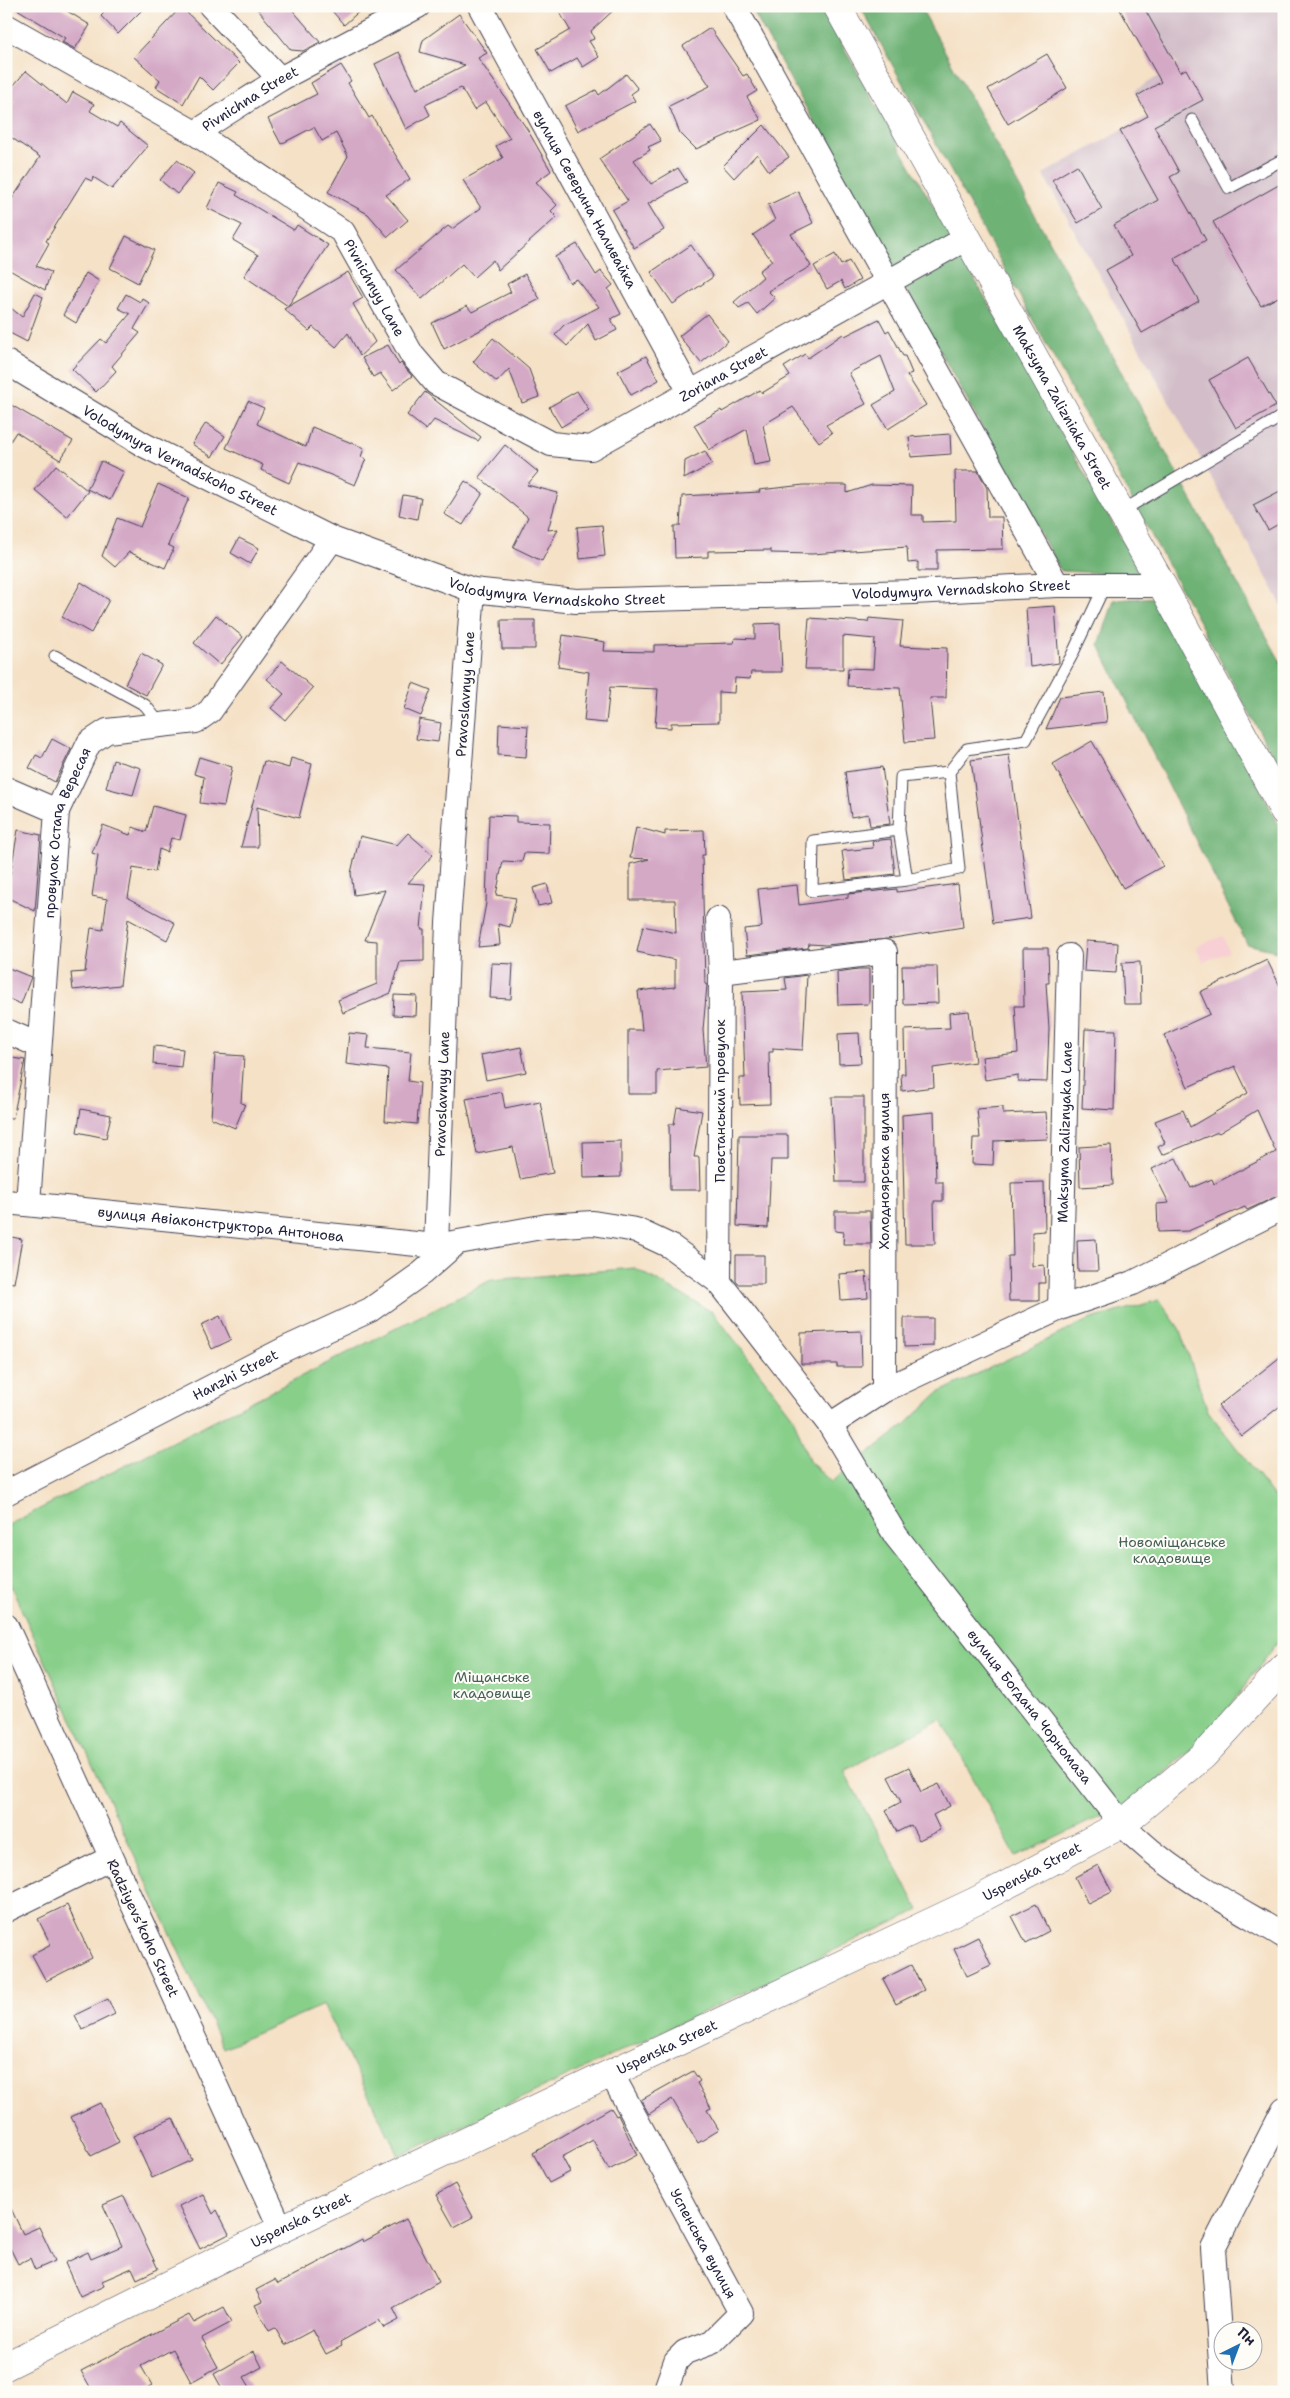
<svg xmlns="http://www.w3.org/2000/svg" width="1290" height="2398" viewBox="0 0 1290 2398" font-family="'Shantell Sans',sans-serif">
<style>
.built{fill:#f7cfd4}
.industrial{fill:#d2bdc8}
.green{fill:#88cf8a;stroke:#557862}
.forest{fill:#6eb276;stroke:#486a58}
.building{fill:#d4a9c6}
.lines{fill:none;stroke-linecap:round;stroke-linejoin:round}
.lane-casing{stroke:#423f50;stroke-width:13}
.street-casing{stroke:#423f50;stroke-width:26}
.secondary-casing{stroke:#423f50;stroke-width:29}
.lane{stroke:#fff;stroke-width:11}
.street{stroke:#fff;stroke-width:24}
.secondary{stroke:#fff;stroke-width:28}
.labels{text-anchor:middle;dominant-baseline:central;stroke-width:4;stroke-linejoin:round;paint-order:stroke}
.street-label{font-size:14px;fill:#22223b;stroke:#fdfcf7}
.park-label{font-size:14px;fill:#465f57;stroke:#fdfcf7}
</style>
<rect width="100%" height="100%" fill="#fdfcf7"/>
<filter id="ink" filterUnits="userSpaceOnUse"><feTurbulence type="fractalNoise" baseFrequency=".02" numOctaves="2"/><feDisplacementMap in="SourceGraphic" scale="10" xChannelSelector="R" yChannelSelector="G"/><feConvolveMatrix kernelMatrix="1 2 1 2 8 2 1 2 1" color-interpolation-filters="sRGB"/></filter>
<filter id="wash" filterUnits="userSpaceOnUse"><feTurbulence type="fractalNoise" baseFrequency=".0096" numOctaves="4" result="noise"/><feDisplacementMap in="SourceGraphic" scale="20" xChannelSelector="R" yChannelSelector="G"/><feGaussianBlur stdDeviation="1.12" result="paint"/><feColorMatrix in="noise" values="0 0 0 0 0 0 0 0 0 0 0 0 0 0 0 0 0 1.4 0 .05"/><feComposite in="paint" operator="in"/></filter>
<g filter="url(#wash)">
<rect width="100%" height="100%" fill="#f5e1c6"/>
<path class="built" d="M1223,936L1229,952L1203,962L1196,946Z"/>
<path class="industrial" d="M1143,6H1284V609L1043,174L1148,116L1135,91L1178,64L1170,55Z"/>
<path class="green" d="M635,1268L714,1313L793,1417L809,1461L831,1482L905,1425L938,1393L1088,1320L1159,1300L1179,1328L1208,1411L1284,1509V1634L1209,1734L1134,1800L1016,1857L941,1719L844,1771L919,1910L399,2156L323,2005L223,2048L6,1576V1526L491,1280Z"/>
<path class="forest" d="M750,6H820L1142,575L1061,571Z
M860,6H920L1284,668V776Z
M1159,597L1284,834V967L1276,951L1247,944L1099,645L1114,600Z"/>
<g id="blocks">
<path class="building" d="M12,6H59L90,25L75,49L62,42L65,38Z
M111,6H146L118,34L101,16Z
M255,6H289L320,42L303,51L291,50Z
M328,6H365L344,25Z
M556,6H618L591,31L594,39L589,41L599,57L583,67L577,58L551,73L537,49L570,30Z
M1118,6H1143L1180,72L1186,69L1203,100L1154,126L1179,172L1170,177L1206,240L1174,258L1199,301L1142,333L1106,270L1131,256L1114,225L1158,200L1120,131L1148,116L1137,96L1161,82Z
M181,7L239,63L213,90L199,76L183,104L156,87L160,80L134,57Z
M459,14L487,53L478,58L527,129L551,171L536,182L557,205L551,211L557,217L498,270L493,260L474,277L462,264L422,299L396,270L448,226L452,229L481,208L463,180L503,158L496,146L510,138L486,102L474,110L461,88L425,105L430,115L406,129L375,64L399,52L417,89L465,65L420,52L423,40Z
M710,28L743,76L747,74L757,91L747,97L761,120L696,149L680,133L669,106L710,86L683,46Z
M1047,54L1067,88L1008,124L988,89Z
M341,65L351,81L348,83L369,118L372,116L410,179L386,195L408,220L388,237L368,214L328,192L348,156L336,133L322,141L314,127L281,144L268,119L317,94L311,83Z
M26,71L67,104L73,92L94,104L90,111L117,127L120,123L148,146L112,189L93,177L92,181L85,178L46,241L49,243L36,266L51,272L45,290L6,268V208L40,157L6,134V113L15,101L6,94Z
M626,74L638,89L631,94L635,101L578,131L565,106L596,90L599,95Z
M650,124L661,141L648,147L650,150L634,160L651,184L678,168L687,182L648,204L664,230L634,248L612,210L628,201L599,159Z
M764,125L789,157L769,171L757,154L734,178L723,166Z
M177,160L194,173L177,194L160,180Z
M1077,165L1102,209L1078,223L1052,180Z
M1284,182V294L1261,306L1213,222Z
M219,183L238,192L236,195L294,230L297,225L328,245L288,306L244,276L258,255L233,240L242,225L207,208Z
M798,191L813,223L791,234L811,266L768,291L775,298L757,314L748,303L739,308L734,302L763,277L759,271L772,261L753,235L775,220L768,205Z
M126,236L154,250L138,283L110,268Z
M577,244L596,275L601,271L613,285L608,289L621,314L611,319L617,330L596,341L588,324L567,346L555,335L564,325L599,307L577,279L570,283L555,257Z
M691,245L713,277L673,304L651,272Z
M835,254L841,265L849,261L860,280L845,289L841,281L827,289L814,266Z
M348,272L363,298L353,304L375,342L360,356L348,333L336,347L313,327L309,331L284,309Z
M86,273L99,281L76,323L63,315Z
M525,274L540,299L444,349L432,323L467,306L472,312L511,292L507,284Z
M35,293L43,297L27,342L6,331V304L22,317Z
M126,294L140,302L142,298L149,303L134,329L140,333L112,366L116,371L96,392L72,369L101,339L106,343L130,314L118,308Z
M707,314L728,341L701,363L679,336Z
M879,319L886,332L889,330L903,356H905L912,373L907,375L926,405L888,429L873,405L895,392L881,356L849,373L866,404L826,425L832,433L819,442L793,407L763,425L771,462L754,465L747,429L709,450L694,425L721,410L722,412L760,390L762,393L790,376L784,367L805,354L808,358L843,334L845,336Z
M493,338L529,369L539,397L522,403L509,369L497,382L473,362Z
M388,345L399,365L401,363L412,376L393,390L380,373L373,377L362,358Z
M646,356L659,380L631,395L618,371Z
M1248,358L1276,406L1236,428L1209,380Z
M577,391L589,410L561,427L549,407Z
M425,392L481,437L478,441L434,420L426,430L407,415Z
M248,401L264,408L257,424L306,447L312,427L364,448L361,457L366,459L355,485L299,462L289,483L261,470L263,465L226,448Z
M6,402L73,441L60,460L16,432L6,448Z
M206,423L225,436L212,457L192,444Z
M950,434L951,454L911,457L909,437Z
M505,445L538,472L527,485L558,493L548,530L558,529L542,561L513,547L528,517L479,477Z
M705,451L712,464L684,479L685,461Z
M101,461L124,472L110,500L87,489Z
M56,465L88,491L67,517L35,490Z
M955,471H978L987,488L988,517H1002L1003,549L937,550V571H918V562L908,563L907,547L812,554L771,553V550L708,551V557L675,558L674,526H680L682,496L760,492L759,490L804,485H847V493L872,485L912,486L911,515H923V522L956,521Z
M465,481L483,493L463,525L444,514Z
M158,484L189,498L168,545L174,548L165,568L129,552L115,567L102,556L117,518L140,527Z
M1284,489V521L1268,530L1253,505Z
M403,495L421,498L417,519L399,515Z
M602,525L605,556L580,559L577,527Z
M239,538L259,548L250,564L231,553Z
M81,582L109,600L91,633L62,617Z
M1055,606L1059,663L1030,667L1026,608Z
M216,615L243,637L220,665L194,643Z
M809,618L868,622L869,618L903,621L900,646L947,648L946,698H930L934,740L905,742L900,688L847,686L848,668L873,669L875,639L843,636V669H805Z
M501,620H535V649H502Z
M780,623L782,672H751L750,679L735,678L734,693L719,692V722L671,723V728L655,727L658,689L610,687L606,723L584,721L589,672L558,667L563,635L605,642L604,651L654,652V645L734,643L735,638L755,639V624Z
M141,653L162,665L146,695L125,684Z
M282,661L313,688L285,720L271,708L284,694L267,679Z
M413,683L431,690L421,716L404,709Z
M1104,692L1107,722L1046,729L1060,697Z
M419,719L441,723L438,742L416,739Z
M499,724L528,726L526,757L498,755Z
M52,739L71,749L55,782L29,768L36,755L42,758Z
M1092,741L1163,866L1123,888L1053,764Z
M1009,755L1031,918L993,923L971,760Z
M199,757L232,767L224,806L200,803L204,777L194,774Z
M291,758L312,764L299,818L257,807L258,847H241L264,761L289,768Z
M113,760L141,768L133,795L106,788Z
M882,767L890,824L870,826L868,814L851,817L845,772Z
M153,806L186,815L180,840L171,838L167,852L159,849L155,872L133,868L128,898L175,923L167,940L128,919L120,985L73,990L71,973L85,972L91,928L103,930L107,899L92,896L98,855L92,853L103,825L130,835L133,827L146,832Z
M489,815L516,816V822L550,823L549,854L524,853L522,862L503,861L496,895L516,898L510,927L498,924L500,945L478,947L486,903Z
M636,827L665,835V831L704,830L705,855H702L705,984L707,985L703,1030L706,1067L657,1071V1094H628V1030H642L638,991L675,987V960L637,952L643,926L676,933L675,900H630V864L649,859L630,858Z
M18,830L41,835L35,911L6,897V875L10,876Z
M408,833L433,855L408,883L425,884L421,929H424V961L400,962L391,993L343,1013L338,1000L377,984V941L365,940L385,890L354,895L351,873L360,836L397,845Z
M891,839L895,874L846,880L842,851L873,848L872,841Z
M547,884L552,903L538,906L533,888Z
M958,884L963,927L887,939L826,945L809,944L808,948L747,955L744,929L762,927L758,889L797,885L799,905L848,898V894L897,889V892Z
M1086,941L1118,943L1116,973L1084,971Z
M1023,948H1048L1049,983H1046L1049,1029L1047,1082L1018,1081V1075L985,1080L982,1057L1018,1053L1015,1006H1024Z
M1267,960L1284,994V1193L1247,1210L1245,1207L1188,1231L1158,1232L1157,1204L1169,1203L1152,1169L1176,1158L1191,1188L1212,1179L1214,1184L1276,1152L1257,1110L1219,1133L1218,1132L1162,1155L1158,1147L1165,1143L1155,1121L1183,1110L1190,1127L1248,1093L1235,1066L1188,1087L1164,1035L1210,1014L1200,992Z
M1140,962L1141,1004H1124L1122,963Z
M492,963L513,964L511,999L490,998Z
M902,966H937L938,1003L903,1004Z
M6,967L31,977L21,1004L6,998Z
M858,969H869V1004L838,1005L837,972Z
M807,975L803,1050L773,1048V1052H769L770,1104L740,1105L739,1078H745L742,992L787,990L785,978Z
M394,995L417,996L416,1016L393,1015Z
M969,1011L975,1062L933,1068L934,1087L902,1091L901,1074H905L904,1030L950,1028L949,1013Z
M1085,1029L1116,1030L1114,1110L1082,1108Z
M349,1033L369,1035L367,1048L411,1052L408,1081L420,1083L417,1124L385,1121L388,1069L346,1064Z
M859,1033L861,1063L839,1064L838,1034Z
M154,1046L183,1049L181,1067L153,1064Z
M521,1047L526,1072L486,1080L481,1055Z
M215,1054L244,1056L241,1103L245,1104L235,1128L211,1118Z
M6,1057L25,1060L13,1118H6Z
M502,1092L505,1108L540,1101L553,1173L520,1179L513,1147L477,1154L466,1099Z
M832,1097H864V1182H836Z
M677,1107L702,1111L694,1157H699L700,1190H670L669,1124H674Z
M1003,1107V1114L1046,1112L1048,1139L994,1141L993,1165L972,1164L973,1138H980L977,1109Z
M81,1109L111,1115L106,1138L77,1132Z
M934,1112L936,1182H943V1201H934L935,1244H905L902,1115Z
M739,1135H788V1160H771L768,1228L737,1226Z
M621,1141V1177L584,1178L583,1142Z
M1111,1145L1113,1185L1080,1187L1079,1147Z
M1044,1182L1045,1231L1032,1232V1266L1044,1265L1045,1283H1039V1301H1009L1008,1256H1013L1011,1183Z
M835,1211H870L871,1244H843L844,1232L835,1231Z
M6,1236L22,1239L14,1283L6,1282Z
M1096,1239L1098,1271H1078L1077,1240Z
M736,1255H764V1284H738L736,1281Z
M866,1272L868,1298L841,1300L839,1274Z
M220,1316L231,1340L212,1349L201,1325Z
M904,1318H933V1346L904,1347Z
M861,1331L862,1367H837V1364H801V1333Z
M1284,1354V1403L1242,1436L1218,1406Z
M909,1767L921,1792L939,1784L950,1806L933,1815L940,1830L919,1840L911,1825L897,1832L886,1810L901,1802L888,1777Z
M1098,1865L1112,1892L1088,1904L1075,1877Z
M1036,1904L1049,1931L1026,1943L1012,1916Z
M67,1905L92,1958L46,1981L32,1955L51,1945L38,1919Z
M978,1937L991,1965L967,1976L954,1949Z
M911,1965L924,1990L896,2004L883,1979Z
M108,1999L115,2014L82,2030L75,2015Z
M693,2071L700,2081L697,2083L711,2108L707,2110L719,2130L698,2143L672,2099L649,2114L641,2100Z
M100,2103L119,2142L91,2156L71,2117Z
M611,2108L616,2116L618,2115L637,2155L609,2170L593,2140L562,2157L570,2172L549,2183L533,2153Z
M173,2118L192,2160L152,2178L133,2136Z
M455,2184L473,2217L454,2227L436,2195Z
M203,2194L213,2214L217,2210L229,2234L200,2249L179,2206Z
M124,2196L158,2269L137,2279L132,2268L102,2281L104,2286L80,2297L65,2263L88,2252L91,2259L122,2246L103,2205Z
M6,2198L23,2234L39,2227L55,2261L35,2270L30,2258L18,2264L6,2240Z
M406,2219L439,2282L393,2308L399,2320L384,2328L379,2320L340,2342L342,2346L326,2354L313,2330L285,2345L275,2328L269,2331L255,2305L262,2302L256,2290L275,2280L278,2284L362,2239L363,2242Z
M224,2307L232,2322L202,2338L218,2367L191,2382L173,2349L141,2366L152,2385L140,2392H93L81,2371L189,2315L194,2323Z
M254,2351L262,2367L244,2377L250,2387L240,2392H224L214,2374Z"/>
</g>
</g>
<g filter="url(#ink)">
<use href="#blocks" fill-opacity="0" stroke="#423f50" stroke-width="1"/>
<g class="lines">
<g class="lane-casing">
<path id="lane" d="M1192,120L1229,188L1284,159
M1120,512L1284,415
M55,656L145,705L161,725
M899,830L813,841L812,891L907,880L899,830L901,777L949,772L967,749L1026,740L1071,657L1105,585
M907,880L959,869L949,772"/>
</g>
<g class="street-casing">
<g id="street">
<path d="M211,6L280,79"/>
<path id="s1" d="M480,6L690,392"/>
<path d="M734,6L1057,585"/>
<path id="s2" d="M6,26L195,133L280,79L418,6"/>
<path id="s3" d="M195,133L343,232L412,355L436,383L551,444L591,448L967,238"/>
<path id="s4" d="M6,362L144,445L332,539L473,590L576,601L913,592L1057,585H1162"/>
<path id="s5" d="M473,590L448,923L436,1246L547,1226L593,1223L636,1230L670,1246L719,1282L830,1425L896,1536L1122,1824C1168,1872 1227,1902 1284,1936"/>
<path d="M6,789L57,811"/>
<path d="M718,919L721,972L719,1282"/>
<path d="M721,972L885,952L884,1390"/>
<path d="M6,1031L38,1045"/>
<path id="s6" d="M6,1202L436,1246"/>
<path id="s7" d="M28,1203L57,811L89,743L107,731L196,721L210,711L332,539"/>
<path id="s8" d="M1060,1308L1069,956"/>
<path d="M830,1425L884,1390L1060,1308L1133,1283L1284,1207"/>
<path id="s9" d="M6,1493L285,1349L370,1310L422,1273L455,1244"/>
<path d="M6,1626L281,2229"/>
<path d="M6,1910L111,1858"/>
<path id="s10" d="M611,2073L741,2313L712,2342L685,2352L676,2361L665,2392"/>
<path d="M1223,2392L1213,2248L1284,2109"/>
</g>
</g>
<g class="secondary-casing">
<g id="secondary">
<path id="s11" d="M837,6L1162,585L1284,811"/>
<path id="s12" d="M6,2366L281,2229L976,1901L1122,1824L1203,1756L1284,1667"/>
</g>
</g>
<use href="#lane" class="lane"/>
<use href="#street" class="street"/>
<use href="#secondary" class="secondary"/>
</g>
</g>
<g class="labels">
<g class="street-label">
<text stroke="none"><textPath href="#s2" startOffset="282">Pivnichna Street</textPath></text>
<text stroke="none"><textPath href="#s1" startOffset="220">вулиця Северина Наливайка</textPath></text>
<text stroke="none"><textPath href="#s3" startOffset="242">Pivnichnyy Lane</textPath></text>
<text stroke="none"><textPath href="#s3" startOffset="678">Zoriana Street</textPath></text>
<text stroke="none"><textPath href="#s11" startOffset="460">Maksyma Zalizniaka Street</textPath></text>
<text stroke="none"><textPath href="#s4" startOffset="200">Volodymyra Vernadskoho Street</textPath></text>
<text stroke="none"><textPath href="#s4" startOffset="605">Volodymyra Vernadskoho Street</textPath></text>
<text stroke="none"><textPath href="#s4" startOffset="1010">Volodymyra Vernadskoho Street</textPath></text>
<text transform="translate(465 694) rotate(-86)">Pravoslavnyy Lane</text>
<text stroke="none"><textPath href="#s7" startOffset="374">провулок Остапа Вересая</textPath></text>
<text transform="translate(442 1094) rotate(-88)">Pravoslavnyy Lane</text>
<text transform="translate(720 1101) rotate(-90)">Повстанський провулок</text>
<text stroke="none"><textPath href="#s8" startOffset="176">Maksyma Zaliznyaka Lane</textPath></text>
<text transform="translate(884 1171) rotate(-90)">Холодноярська вулиця</text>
<text stroke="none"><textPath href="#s6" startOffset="216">вулиця Авіаконструктора Антонова</textPath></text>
<text stroke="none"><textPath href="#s9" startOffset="258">Hanzhi Street</textPath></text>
<text stroke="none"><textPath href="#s5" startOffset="1485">вулиця Богдана Чорномаза</textPath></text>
<text stroke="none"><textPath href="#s12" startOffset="1139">Uspenska Street</textPath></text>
<text transform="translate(143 1928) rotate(65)">Radziyevsʹkoho Street</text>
<text stroke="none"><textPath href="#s12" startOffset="734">Uspenska Street</textPath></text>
<text stroke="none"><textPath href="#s12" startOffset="329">Uspenska Street</textPath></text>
<text stroke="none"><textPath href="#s10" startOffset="194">Успенська вулиця</textPath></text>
</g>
<g class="park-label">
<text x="1172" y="1542">Новоміщанське<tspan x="1172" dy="16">кладовище</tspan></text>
<text x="492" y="1677">Міщанське<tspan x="492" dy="16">кладовище</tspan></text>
</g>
</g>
<rect width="1290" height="2398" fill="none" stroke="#fdfcf7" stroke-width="25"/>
<g transform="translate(1238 2346) rotate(42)"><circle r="24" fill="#fdfcf7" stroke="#a5a5ac"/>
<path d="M0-4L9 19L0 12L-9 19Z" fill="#1f6fb2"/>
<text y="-8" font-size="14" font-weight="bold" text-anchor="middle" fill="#22223b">Пн</text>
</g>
</svg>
